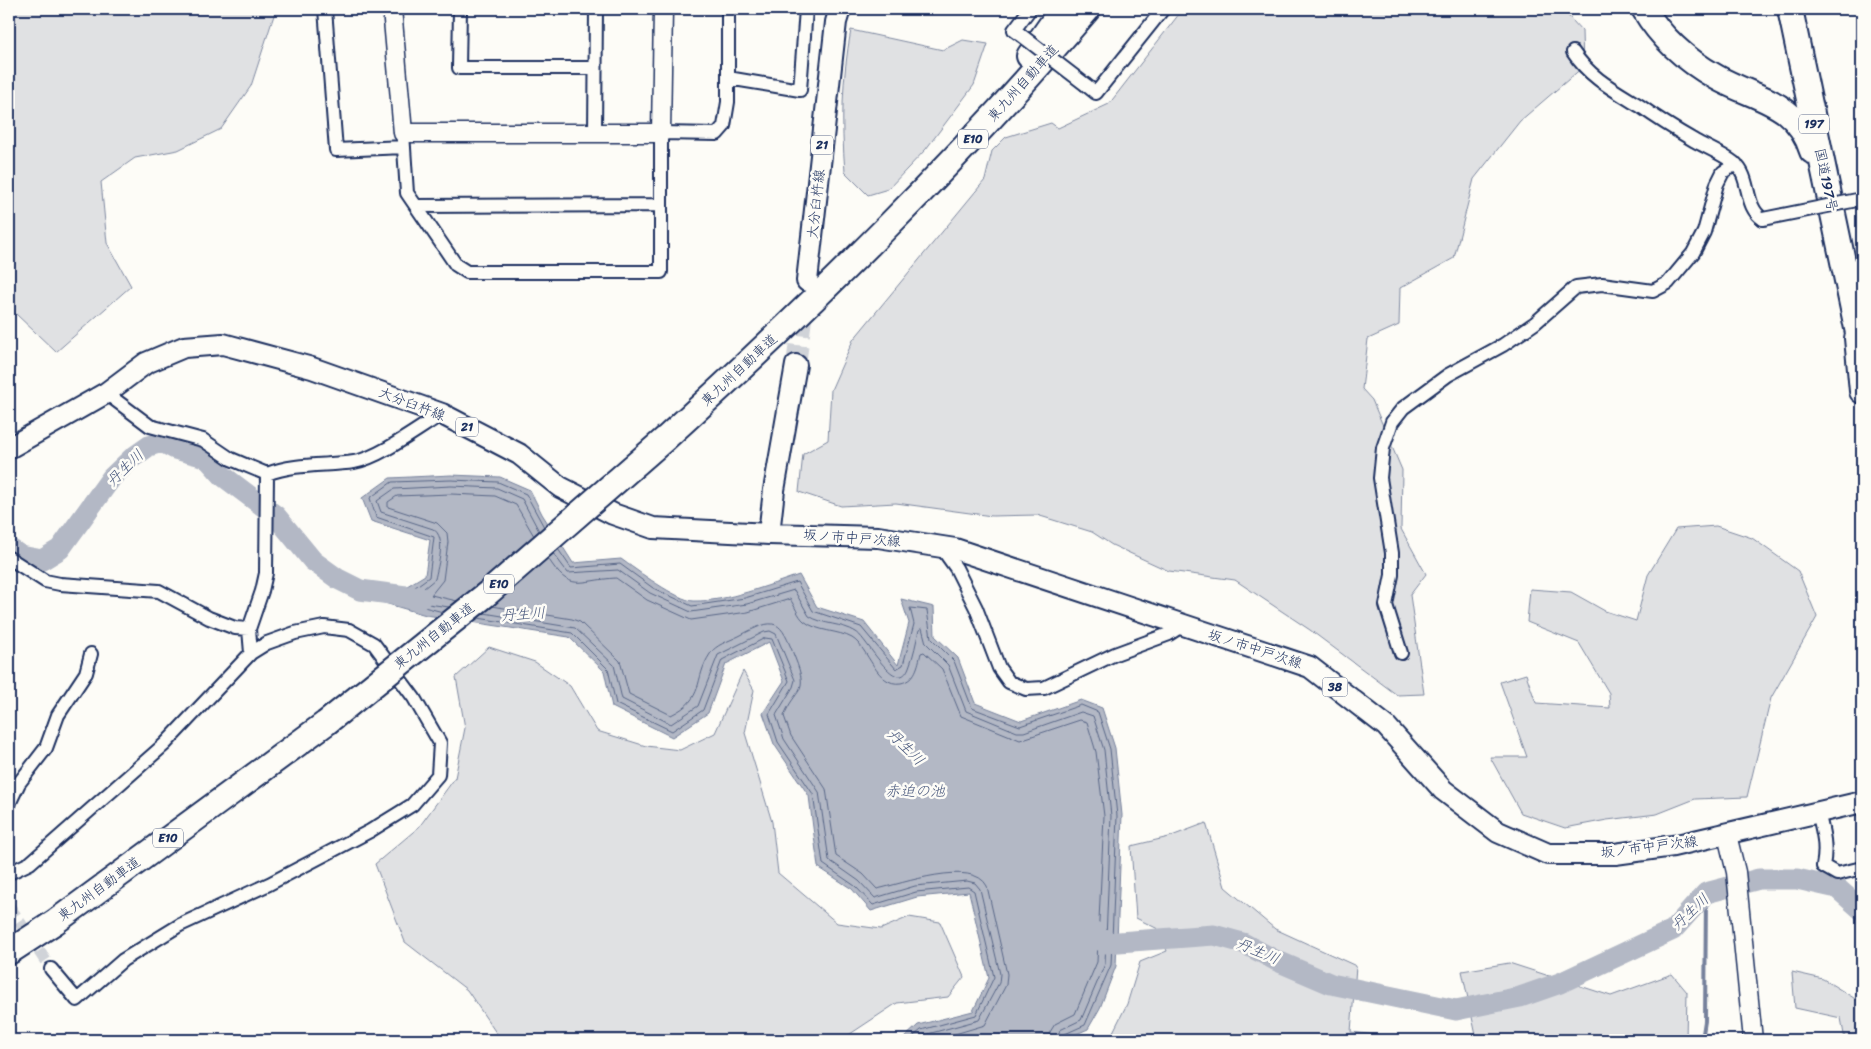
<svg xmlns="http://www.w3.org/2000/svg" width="1871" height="1049" viewBox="0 0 1871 1049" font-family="Sriracha,'Klee One',sans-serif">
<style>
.green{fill:#e0e1e3;stroke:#7e88a0}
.water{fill:#b3b8c5;stroke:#76819c}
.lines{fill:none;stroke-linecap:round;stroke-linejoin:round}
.shore{stroke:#586687;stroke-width:1}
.stream{stroke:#76819c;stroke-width:4}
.river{stroke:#b3b8c5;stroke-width:21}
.street-tunnel{stroke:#d0d3d8;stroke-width:12;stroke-dasharray:12 6;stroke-linecap:butt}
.primary-tunnel{stroke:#d0d3d8;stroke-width:20;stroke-dasharray:20 10;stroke-linecap:butt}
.street-casing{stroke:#1b2f5e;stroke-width:16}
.secondary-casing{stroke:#1b2f5e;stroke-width:21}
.primary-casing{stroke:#1b2f5e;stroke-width:24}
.highway-casing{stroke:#1b2f5e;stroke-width:28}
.street{stroke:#fdfcf7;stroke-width:12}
.secondary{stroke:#fdfcf7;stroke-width:18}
.primary{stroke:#fdfcf7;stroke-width:20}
.highway{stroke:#fdfcf7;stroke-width:24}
.street-bridge-casing{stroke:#1b2f5e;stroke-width:16;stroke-linecap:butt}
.highway-bridge-casing{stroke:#1b2f5e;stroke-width:28;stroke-linecap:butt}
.street-bridge{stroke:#fdfcf7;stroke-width:12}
.highway-bridge{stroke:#fdfcf7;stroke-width:24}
.labels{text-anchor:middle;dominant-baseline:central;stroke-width:5;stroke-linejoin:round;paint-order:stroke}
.shield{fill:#fdfcf7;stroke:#5f6c8c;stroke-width:1}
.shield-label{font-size:12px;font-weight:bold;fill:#1b2f5e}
.street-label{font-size:14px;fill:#1b2f5e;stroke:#fdfcf7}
.water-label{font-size:15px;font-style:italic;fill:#49587d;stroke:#fdfcf7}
</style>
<rect width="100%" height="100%" fill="#fdfcf7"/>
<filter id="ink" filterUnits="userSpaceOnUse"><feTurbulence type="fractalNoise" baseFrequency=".02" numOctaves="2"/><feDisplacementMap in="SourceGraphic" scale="10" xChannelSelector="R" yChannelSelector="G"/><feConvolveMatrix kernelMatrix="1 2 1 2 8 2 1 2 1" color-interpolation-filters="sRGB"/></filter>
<g filter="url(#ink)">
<path class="green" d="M9,9H276L251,86L221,129L178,150L135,158L101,182L107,243L131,286L56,352L16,314L9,311Z
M1183,9H1562L1582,31L1583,67L1520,121L1474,179L1454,258L1400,288L1399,325L1368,339L1362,389L1372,400L1402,470L1401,529L1426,574L1410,595L1424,694L1397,695L1310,630L1235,580L1169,571L1112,545L1092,532L1037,515L992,516L896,503L841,506L799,492L803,454L828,440L831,390L853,340L985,180L992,151L1006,137L1051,123L1058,128L1109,104Z
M851,30L943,50L963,40L988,44L974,85L926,149L888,189L868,195L845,172C841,122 842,79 851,30Z
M1716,526L1752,538L1798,571L1817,617L1771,698L1747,797L1695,799L1657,814L1607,820L1565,828L1521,813L1490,757H1527L1500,682L1526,674L1536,703L1610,708L1609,693L1579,643L1527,622L1530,589L1571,592L1605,611L1636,621L1648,575L1676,529Z
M489,647L535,662L570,686L597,731L646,746L680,750L715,733L743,671L754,690L745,733L772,822L778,873L837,923L881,929L909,917L940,922L964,977L948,997L897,1003L841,1040H501L467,990L405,942L375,864L419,827L455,778L465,728L456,677Z
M1206,823L1225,887L1275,929L1356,966L1351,1032L1418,1040H1109L1127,1004L1140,962L1167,951L1158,929L1136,918L1131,846L1169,837Z
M1509,963L1611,996L1672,974L1687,992L1686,1040H1477L1462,971Z
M1792,972L1823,979L1862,1003V1040H1845L1841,1018L1795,1008Z"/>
<path class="water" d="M451,475L500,477L530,490L542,514L573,563L621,559C635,569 678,601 694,601C726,602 769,585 799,575L817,607L864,622L898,665L909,623L901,599L934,607L935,636L958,658L975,703L1021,721L1081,700L1102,708L1115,748L1122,815L1116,966L1100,1008L1088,1029L1063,1040H902L918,1025L973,1011L989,978L969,892L917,897L871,911L852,889L818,867L809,796L774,744L763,713L784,681L769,642L726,664L708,713L672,737L612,707L604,671L569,637L426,615L381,602L425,575L430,540L371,521L362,498L390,478Z"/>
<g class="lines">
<path class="shore" d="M558,549L571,568L620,564L653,588L692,606L745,598L797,582L813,611L861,627L896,669L903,665L914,624L910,608L927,610L931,638L954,661L972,708L1020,726L1081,705L1098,712L1110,749L1117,816L1111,965L1085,1025L1065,1034L1063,1040
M553,553L568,573L618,570L650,593L691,612L747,604L794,590L809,616C823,625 842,623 856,632C866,637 897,699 909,667C914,655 916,642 919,630L922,628L926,643L948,665L966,711L1017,732H1024L1081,712L1093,716L1104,750L1111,816L1105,964L1081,1020L1060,1030L1056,1040
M548,558C570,594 579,580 616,578L647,600L691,620L748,612L790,599C795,606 798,616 804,621C817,632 838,630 852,638C869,648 876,687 901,683C916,680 918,665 921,653L924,652L942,669L961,716L1020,740L1080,720L1087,722L1096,752L1104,816L1097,962L1075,1014L1055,1024L1050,1032L1049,1040
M457,601L431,595L443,580L448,542L447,533L437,523L388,507V502L397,496L451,494L495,496L516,505L534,536
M492,606L572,619L580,622L620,661L629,694L671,715C706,698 693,680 710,654C715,645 729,641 739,636C777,616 780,619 795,658C810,695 795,687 784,716L791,736L826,789L836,856L863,874L877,889C901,884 973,858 987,886L1007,974L1006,985L985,1025L935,1040
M449,607L428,604L412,598L435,579C438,565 447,537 433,529L381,512L377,501L394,489L451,486L497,488L522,499L539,531
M443,612L397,600L429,577L434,537L376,517L370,498L392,482L451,480L498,482L526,494L544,527
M484,613L575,628L614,665L622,699L671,724L698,706L718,655L764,632L770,631L776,634L795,680L793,687L776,715L784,739L819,792L829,860L859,881L875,898L915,886L967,881L975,883L980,889L1000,974L999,983L979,1020L924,1035L919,1040
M478,618L572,633L608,669L616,704L672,731L703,710L722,660L765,638L772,639L789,681L769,714L778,742L813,794L823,864L855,886L873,905L916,892L968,887L974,891L994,977L976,1015L921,1030L909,1040"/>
<path class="stream" d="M1702,1040L1705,1021L1706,893"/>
<path class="river" d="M9,548L21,556L42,560L60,549L112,477L132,458L149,446L162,442L175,449L206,457L223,476L276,516L313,561L338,579L360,590L421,598
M1093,931L1105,943L1214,935L1243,943L1275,960L1331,984L1456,1010L1520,997L1560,983L1673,930L1706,893L1759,879H1797L1837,888L1862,910"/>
<path class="street-tunnel" d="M9,906L51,969"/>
<path class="primary-tunnel" d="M796,365L804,303"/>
<g class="street-casing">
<path id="street" d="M325,9L336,150L404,147
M460,9L459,68H595
M1021,35L1014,30L1030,9
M1573,52C1590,78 1614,90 1640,106C1658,119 1676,130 1695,141C1708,148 1723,154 1734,163C1752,177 1743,206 1763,219
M728,78L800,90L806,9
M1086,85L1096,93L1163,9
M403,133L407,193L456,265L467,272H661V133L717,134L724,126L728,102V9
M595,133L596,9
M416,206L661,205
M106,393L150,426L203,440L231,459L267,474C295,463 325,466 354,462C379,458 419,428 442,414
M941,547L956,568L976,608L999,668L1009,682L1026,689L1044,688L1115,654L1169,634L1183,625
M9,558L45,581L60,584L159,591L209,618L235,628L249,629
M251,653L249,629L262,591L266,573L267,474
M1401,653L1386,605L1392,575V553L1380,478L1383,448L1392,422L1403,408L1448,375L1503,345L1535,323L1576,287L1602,284L1653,291L1668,283L1693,253L1704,232L1717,184L1723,172L1736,164
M9,804L19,783L46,748L58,715L86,673L91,654
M1818,812C1823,832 1827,846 1823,866L1837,874L1862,868
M9,873L30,863L165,744L251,653L267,643L295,633L324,627L349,630L374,644L414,698L440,743L438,775L412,805L370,831L269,884L180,925L123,960L77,1000L51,969"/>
</g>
<g class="secondary-casing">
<path id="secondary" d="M392,9L403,133H661L663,9
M1727,835L1736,872L1753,1040"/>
</g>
<g class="primary-casing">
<path id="primary" d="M807,281L836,22L840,9
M9,448L106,393L146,363L184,347L223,344L312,368L442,414L519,454L560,487L613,514L653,528L769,534L774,490L796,365
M769,534L878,537L955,549L1310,667L1386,726L1443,790L1498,832L1548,854H1615L1673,846L1862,802"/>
</g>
<g class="highway-casing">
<path id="highway" d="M1644,9C1661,38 1686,60 1716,77C1756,100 1796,100 1812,151
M1790,9L1862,352
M1029,56L1062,9
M1857,338L1862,391
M666,438C814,303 958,162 1088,9
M9,952L55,922L326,723"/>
</g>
<use href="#street" class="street"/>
<use href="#secondary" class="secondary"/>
<use href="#primary" class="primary"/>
<use href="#highway" class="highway"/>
<g class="street-bridge-casing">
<path id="street-bridge" d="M1021,35L1086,85
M1763,219L1862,199"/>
</g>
<g class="highway-bridge-casing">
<path id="highway-bridge" d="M326,723L488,593L666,438"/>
</g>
<use href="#street-bridge" class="street-bridge"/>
<use href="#highway-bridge" class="highway-bridge"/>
</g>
</g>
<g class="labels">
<g class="shield">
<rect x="1799" y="114.5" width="30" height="19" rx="4"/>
<rect x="958" y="129.5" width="30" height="19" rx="4"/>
<rect x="811" y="135.5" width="22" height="19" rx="4"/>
<rect x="456" y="417.5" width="22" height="19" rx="4"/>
<rect x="484" y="574.5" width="30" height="19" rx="4"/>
<rect x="1322.5" y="677.5" width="25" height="19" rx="4"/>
<rect x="153" y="828.5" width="30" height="19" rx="4"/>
</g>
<g class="shield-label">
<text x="1814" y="124">197</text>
<text x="973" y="139">E10</text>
<text x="822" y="145">21</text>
<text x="467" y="427">21</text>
<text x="499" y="584">E10</text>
<text x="1335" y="687">38</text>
<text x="168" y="838">E10</text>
</g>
<g class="street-label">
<text transform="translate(1023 83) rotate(-48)">東九州自動車道</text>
<text transform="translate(1826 180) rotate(78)">国道197号</text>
<text transform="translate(816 204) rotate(-84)">大分臼杵線</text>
<text transform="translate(739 370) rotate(-43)">東九州自動車道</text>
<text transform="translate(412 404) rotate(21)">大分臼杵線</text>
<text transform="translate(852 538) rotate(4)">坂ノ市中戸次線</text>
<text transform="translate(434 636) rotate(-38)">東九州自動車道</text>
<text transform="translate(1255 649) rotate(18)">坂ノ市中戸次線</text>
<text transform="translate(1649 847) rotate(-7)">坂ノ市中戸次線</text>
<text transform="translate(99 889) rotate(-36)">東九州自動車道</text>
</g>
<g class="water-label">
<text transform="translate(125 468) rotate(-44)">丹生川</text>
<text transform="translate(523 614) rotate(-4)">丹生川</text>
<text transform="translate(906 747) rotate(45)">丹生川</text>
<text x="915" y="791">赤迫の池</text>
<text transform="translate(1690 912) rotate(-43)">丹生川</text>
<text transform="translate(1258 951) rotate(23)">丹生川</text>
</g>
</g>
<rect width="1871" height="1049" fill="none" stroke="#fdfcf7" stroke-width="30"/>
<rect x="15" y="15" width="1841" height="1019" fill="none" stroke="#1b2f5e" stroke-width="2" filter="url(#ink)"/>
</svg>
